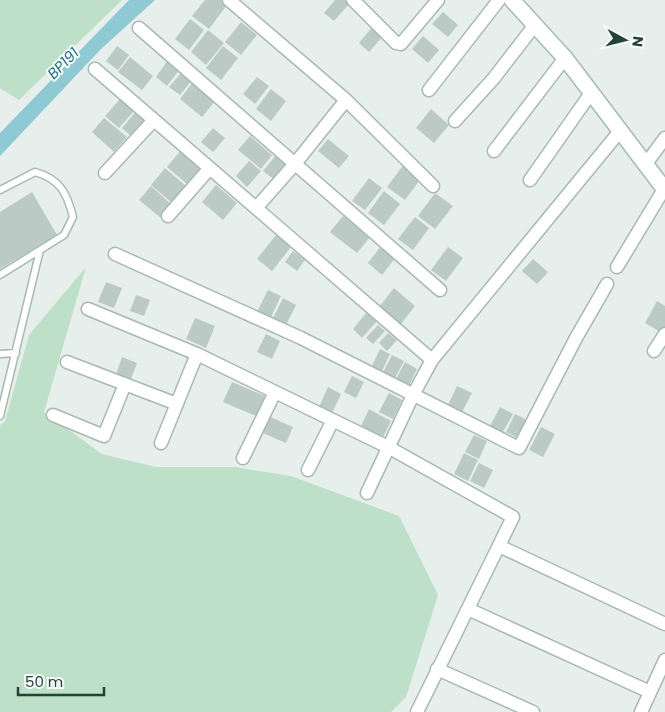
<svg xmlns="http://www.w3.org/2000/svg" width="665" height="712" viewBox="0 0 665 712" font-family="Poppins,sans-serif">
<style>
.green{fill:#bfe0c8}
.water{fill:#8ec9d4}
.building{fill:#bbcac4}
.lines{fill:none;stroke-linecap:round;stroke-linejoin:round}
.lane-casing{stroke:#a8b8b2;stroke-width:9}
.street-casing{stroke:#a8b8b2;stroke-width:15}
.secondary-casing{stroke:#a4bbb3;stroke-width:18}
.lane{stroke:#fff;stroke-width:6}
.street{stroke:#fff;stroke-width:12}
.secondary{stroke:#fff;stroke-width:15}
.labels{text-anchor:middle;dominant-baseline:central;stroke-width:4;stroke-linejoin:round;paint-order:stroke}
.water-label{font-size:15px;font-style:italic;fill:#1c6f80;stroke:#f7fbf9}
</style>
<rect width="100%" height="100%" fill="#e6efeb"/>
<path class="green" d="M0,0H122L19,100L0,88Z
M86,267L44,412L102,454L156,467H234L291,476L399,516L438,595L406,697L391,712H0V425L5,421L29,335Z"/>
<path class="water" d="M129,0H155L101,49L0,156V133Z"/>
<path class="building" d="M205,0H221L227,5L209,29L192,16Z
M335,0H345L349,4L334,21L324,13Z
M443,12L458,25L448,37L432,24Z
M190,19L204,30L189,50L175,39Z
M241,22L257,35L241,55L225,42Z
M373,26L384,35L369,52L359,43Z
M208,30L224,43L206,65L191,52Z
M423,36L439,50L428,63L412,49Z
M117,46L129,55L118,70L106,61Z
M223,46L238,58L221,80L206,68Z
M130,57L153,76L142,90L118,72Z
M168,60L180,69L167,86L156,77Z
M182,72L192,80L180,95L169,87Z
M257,77L269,86L255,104L243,94Z
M193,82L216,100L202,117L180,99Z
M271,89L286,101L271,121L256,109Z
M121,98L135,110L119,128L105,116Z
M431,109L449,125L434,143L416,128Z
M137,110L147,119L132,137L122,128Z
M104,118L127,137L114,152L92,132Z
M213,128L225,138L213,152L201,142Z
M250,136L272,155L261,169L238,150Z
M328,139L349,156L339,168L318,151Z
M181,150L201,167L187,184L167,167Z
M276,155L288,164L275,180L263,171Z
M249,161L261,171L247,187L236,176Z
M404,164L422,177L405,200L387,187Z
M165,168L186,186L172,203L151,185Z
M369,178L382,188L365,210L352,201Z
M216,185L237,203L223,220L202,202Z
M151,186L172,205L161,218L139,200Z
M384,191L400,204L384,225L368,213Z
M32,192L57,235L0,269V212Z
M435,193L453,206L435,229L418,216Z
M343,216L370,237L357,253L330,232Z
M415,217L429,228L413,250L398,239Z
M276,235L291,247L272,271L257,259Z
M381,246L396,257L382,275L368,263Z
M448,247L463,258L446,281L431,270Z
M293,251L305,260L297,271L285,262Z
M533,259L548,272L537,284L522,271Z
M106,282L122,288L114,308L98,302Z
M394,288L415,306L401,324L379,307Z
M268,290L281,296L270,319L257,312Z
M136,295L150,300L144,316L130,311Z
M283,298L296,305L285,327L272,320Z
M657,301L665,306V327L662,333L645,323Z
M367,312L377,321L362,338L353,329Z
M195,318L215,326L206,348L186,339Z
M378,325L385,331L373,344L366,338Z
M388,333L397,340L387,351L379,343Z
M266,334L280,341L272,359L257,352Z
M380,349L390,354L380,375L370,370Z
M392,355L404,361L393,382L381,376Z
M122,357L137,363L130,382L115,377Z
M405,362L417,369L407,390L394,383Z
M352,376L364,382L356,398L344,392Z
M232,382L265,396L256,416L223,402Z
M457,386L472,393L462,412L448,405Z
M328,387L341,394L332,413L319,407Z
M389,393L402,400L393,419L379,412Z
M500,407L513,414L503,432L490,426Z
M369,409L391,421L383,437L361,426Z
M515,414L529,421L520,439L506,432Z
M270,417L293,427L286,443L263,433Z
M541,427L555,434L543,457L529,450Z
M474,435L487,441L479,459L465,452Z
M464,453L478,460L468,481L454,474Z
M479,463L493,470L484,488L470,481Z"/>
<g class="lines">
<g class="lane-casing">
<path id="lane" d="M0,190L35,172C60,179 67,193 73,217L64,235L0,275
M0,354L16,353
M0,416L40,250"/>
</g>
<g class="street-casing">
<path id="street" d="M229,0L346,100L433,186
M353,0L396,43L401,44L438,0
M139,28L440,290
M95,69L432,360
M429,90L499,0
M455,121L494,78L534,26
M494,151L565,58
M645,165L665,138
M105,173L154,120
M530,180L591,93
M256,208L294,165L346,100
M168,216L210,168
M115,254L301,338L519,448L576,338L607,284
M617,267L664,189
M88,309L197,354L388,447L513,517L417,712
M654,351L665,334
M67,362L177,404
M53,415L104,436L125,384
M161,443L197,354
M243,458L275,392
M308,470L333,420
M367,493L413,395L432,360L620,131
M499,546L665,624
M468,609L650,692
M437,669L533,712
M641,712L665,660"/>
</g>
<g class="secondary-casing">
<path id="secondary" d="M512,0L565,58L665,190"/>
</g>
<use href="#lane" class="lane"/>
<use href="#street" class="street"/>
<use href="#secondary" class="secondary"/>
</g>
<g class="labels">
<g class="water-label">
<text transform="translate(63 63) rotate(-45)">BP191</text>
</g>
</g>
<g transform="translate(625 40) rotate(97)" stroke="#f7fbf9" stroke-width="4" paint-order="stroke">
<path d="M0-4L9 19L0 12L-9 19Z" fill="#24423a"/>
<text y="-8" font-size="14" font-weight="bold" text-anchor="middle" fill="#24423a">N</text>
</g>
<path d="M18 687v8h86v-8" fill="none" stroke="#24423a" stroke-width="2.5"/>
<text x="25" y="687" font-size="15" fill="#24423a" stroke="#f7fbf9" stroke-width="4" paint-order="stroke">50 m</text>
</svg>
